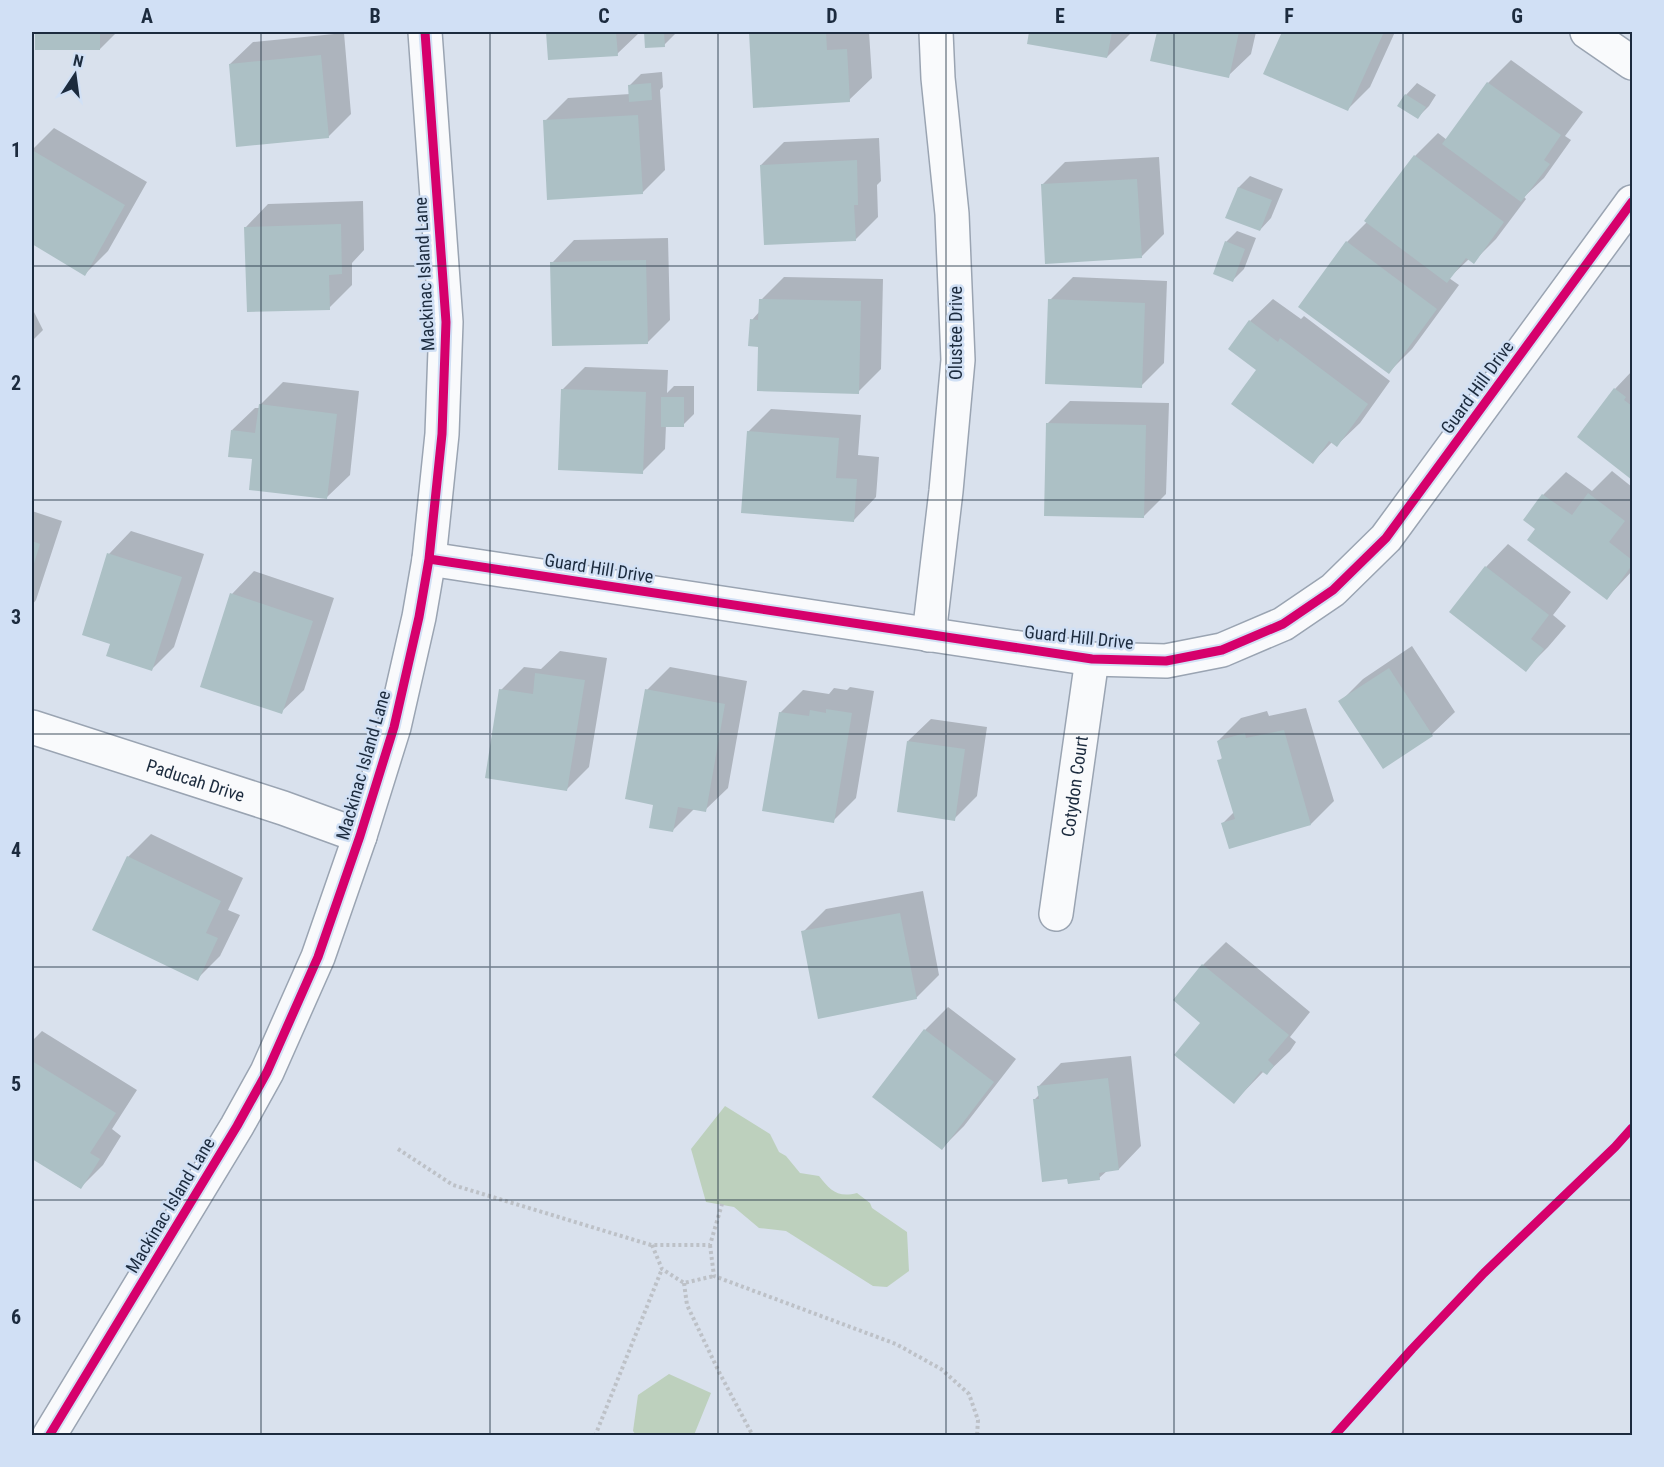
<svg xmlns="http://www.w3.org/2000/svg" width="1664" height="1467" viewBox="0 0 1664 1467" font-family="'Roboto Condensed',sans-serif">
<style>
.green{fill:#bdd0bd}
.shadow{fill:#0003}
.building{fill:#acc0c5}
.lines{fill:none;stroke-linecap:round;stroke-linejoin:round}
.minor-casing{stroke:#9aa4b2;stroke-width:36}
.path{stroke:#bdc1c7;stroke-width:4;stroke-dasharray:3 3;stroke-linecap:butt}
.minor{stroke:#f9fafc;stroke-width:33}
.cycleway-casing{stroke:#d1e0f5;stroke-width:13}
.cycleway{stroke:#d6006c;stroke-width:9}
.grid{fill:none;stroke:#1c2b3e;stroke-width:1.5;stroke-opacity:0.55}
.labels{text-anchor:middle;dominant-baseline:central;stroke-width:5;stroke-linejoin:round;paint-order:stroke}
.street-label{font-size:18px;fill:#1c2b3e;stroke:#d1e0f5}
.neatline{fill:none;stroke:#1c2b3e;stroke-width:2}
.grid-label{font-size:20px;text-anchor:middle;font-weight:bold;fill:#1c2b3e}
</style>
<rect width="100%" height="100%" fill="#d9e1ed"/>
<path class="green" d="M725,1106L770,1134L779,1152L786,1156L800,1173L819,1176C830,1190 837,1198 857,1193L870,1203L872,1208L907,1232L909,1271L887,1287L873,1286L786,1231L759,1228L734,1207L706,1202L691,1149Z
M669,1374L711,1393L694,1435H636L633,1431L638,1395Z"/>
<path class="shadow" d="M36,32H117L100,49L36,48Z
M547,32H640L617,54L549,59Z
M645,32H675V34L664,45L646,46Z
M750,32H869L872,78L849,100L755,106Z
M1030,32H1130V34L1107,57L1028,43Z
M1158,32H1256L1251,54L1228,76L1152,60Z
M1283,32H1395L1370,87L1348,109L1265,73Z
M344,33L351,114L328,137L230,64L253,42Z
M1511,60L1583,112L1565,136L1571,140L1544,178L1524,197L1526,199L1496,239L1473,262L1469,259L1449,278L1459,285L1412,349L1389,372L1347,242L1368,221L1415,156L1438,133L1447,140L1488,83Z
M662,72L663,87L660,90L665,170L642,193L545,121L568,98L630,94V85L641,74Z
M1417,83L1436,95L1429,106L1418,117L1399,106L1406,95Z
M54,128L147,182L108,251L85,274L32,243V150Z
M879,138L881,181L877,185L878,217L855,240L761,165L784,142Z
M1159,157L1164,234L1141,257L1042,185L1065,162Z
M1250,176L1283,189L1271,218L1260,230L1227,217L1239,187Z
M363,201L364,250L352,263V285L329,308L246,227L268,204Z
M1237,231L1256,238L1244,269L1233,280L1226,242Z
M668,238L670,320L647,343L552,263L574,240Z
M784,277L883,279L881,369L858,392L760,345L752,320L760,311L761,300Z
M1073,277L1167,281L1164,363L1141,386L1050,300Z
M1273,299L1301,319L1304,316L1390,381L1360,423L1337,445L1332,442L1313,462L1259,370L1250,321Z
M32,308L43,330L32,341Z
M585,367L668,370L667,393L674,386H694V414L683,425H666L665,449L642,472L562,390Z
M1632,371V478L1579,436L1615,389Z
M283,382L359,391L350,475L327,497L254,457L232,430L255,408H260V405Z
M1070,401L1169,403L1166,494L1144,516L1047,424Z
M771,409L861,415L858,455L879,457L876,497L854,520L748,432Z
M1612,471L1632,487V517L1631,519L1632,520V571L1607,598L1537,529L1525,520L1543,495L1566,472L1592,491Z
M32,511L62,521L36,600L32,605Z
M131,531L204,554L174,647L152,669L112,643L109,554Z
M1508,544L1571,592L1553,615L1566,626L1548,647L1525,670L1486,567Z
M254,571L334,598L304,690L281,712L232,594Z
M1412,646L1455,712L1432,734L1383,767L1340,702L1363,679Z
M560,651L607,658L589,767L566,790L501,690L524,667L541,669Z
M670,667L747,681L728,788L705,810L695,808L673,830L655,803L647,690Z
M850,687L874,691L856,798L833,821L780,713L803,690L829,694L834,688L847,690Z
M1306,708L1334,801L1311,824L1230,847L1223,823L1234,812L1219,761L1223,757L1218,741L1241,718L1267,711L1269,716Z
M931,719L987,727L977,796L954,819L908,741Z
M151,834L243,878L228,910L240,915L220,956L197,979L128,857Z
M923,891L939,975L916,998L803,932L826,909Z
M1226,942L1310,1012L1290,1037L1296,1042L1290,1051L1267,1073L1264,1071L1234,1102L1202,1023L1175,1000L1203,965Z
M948,1007L1016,1059L964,1126L942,1148L874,1097L925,1030Z
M42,1031L137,1090L112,1129L121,1136L103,1165L80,1188L32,1157V1041Z
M1131,1056L1141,1146L1119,1169L1107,1171L1099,1178L1034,1100L1040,1094L1039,1086L1061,1063Z"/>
<path class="building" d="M35,32H100V50H35Z
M546,32H616L618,56L548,60Z
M644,32H664L665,47L645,48Z
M749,32H826L827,50L847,49L850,102L753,108Z
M1029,32H1112L1107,58L1027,44Z
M1157,32H1239L1229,78L1150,61Z
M1282,32H1384L1348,111L1263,74Z
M321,55L329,138L236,147L229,64Z
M1487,82L1561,135L1544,160L1550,164L1521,202L1442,144Z
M651,83L652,100L629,102L628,85Z
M1405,94L1426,107L1418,119L1397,106Z
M638,115L643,194L547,200L543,120Z
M32,150L125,205L85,276L32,244Z
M1414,155L1504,222L1474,264L1466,258L1447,283L1364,221Z
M857,160L858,205H854L856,241L764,245L760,165Z
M1137,179L1142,258L1045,264L1041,184Z
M1238,187L1272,200L1260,231L1225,218Z
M341,224L342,274L329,275L330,310L247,312L244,227Z
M1225,241L1245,249L1233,282L1213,274Z
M1346,241L1437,309L1389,374L1298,307Z
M646,260L648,344L552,346L550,262Z
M759,299L861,301L859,394L757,391L758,347L748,346L750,319L758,320Z
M1048,299L1145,303L1142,388L1045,384Z
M1249,320L1278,342L1280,338L1368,404L1337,447L1329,441L1313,464L1231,404L1256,370L1228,349Z
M1614,388L1626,397L1624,400L1632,406V480L1577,437Z
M561,389L646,392L643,474L558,470Z
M661,397H684V427H661Z
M259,404L337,414L327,499L249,490L252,459L228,457L231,430L255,433Z
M1046,423L1146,425L1144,518L1044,516Z
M747,431L839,438L836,478L857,479L854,522L741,513Z
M1588,493L1625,521L1609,542L1632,560V565L1607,600L1527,540L1535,529L1523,520L1542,494L1572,515Z
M32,541L40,544L32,570Z
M107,553L182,577L152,671L106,656L110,644L82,635Z
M1485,566L1549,615L1531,639L1544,649L1526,672L1449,612Z
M230,593L313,621L282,714L200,687Z
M1389,668L1433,736L1383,769L1338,701Z
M535,673L585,680L567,791L485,778L499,689L533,694Z
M645,689L725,704L706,812L678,807L673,832L649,828L653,805L625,799Z
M826,709L852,713L834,823L762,811L779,712L809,716L810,710L826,713Z
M1284,730L1311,825L1229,849L1221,823L1235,819L1217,760L1222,759L1217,741L1245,733L1246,738Z
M907,741L965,749L955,821L897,812Z
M127,856L221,901L206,933L218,938L198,981L92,930Z
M900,913L917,999L818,1019L801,931Z
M1202,964L1289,1035L1268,1060L1274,1066L1267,1075L1261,1071L1234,1104L1174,1055L1200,1023L1173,1000Z
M924,1029L994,1082L942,1150L872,1097Z
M32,1061L116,1113L90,1153L100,1159L81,1189L32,1159Z
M1108,1078L1119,1170L1099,1173L1100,1180L1068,1184L1067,1179L1042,1182L1033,1099H1039L1037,1086Z"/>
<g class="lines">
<g class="minor-casing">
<g id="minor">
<path d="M1587,32L1632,63"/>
<path d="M429,559L1092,659L1166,661L1222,650L1283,624L1333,590L1386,538L1632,202"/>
<path d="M929,635L946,491L958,360L952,214L938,78L936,32"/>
<path id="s1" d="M32,727L283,808L360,836"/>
<path id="s2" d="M1056,914L1092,659"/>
<path d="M49,1436L237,1126L267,1072L318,957L360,836L394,727L419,617L429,559L442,434L446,322L425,32"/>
</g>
</g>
<path class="path" d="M398,1149L453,1185L651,1245H710L722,1204
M652,1245L662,1269L684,1283L714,1276
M710,1245L714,1276L896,1344L941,1369L969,1394L978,1420L977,1436
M684,1283L687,1305L719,1372L753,1436
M595,1436L662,1269"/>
<use href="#minor" class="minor"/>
<g class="cycleway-casing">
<path id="cycleway" d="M429,559L1092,659L1166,661L1222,650L1283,624L1333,590L1386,538L1632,202
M49,1436L237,1126L267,1072L318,957L360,836L394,727L419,617L429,559L442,434L446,322L425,32
M1334,1436L1412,1349L1484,1273L1615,1147L1632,1128"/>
</g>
<use href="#cycleway" class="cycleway"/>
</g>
<path class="grid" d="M261,32V1436M490,32V1436M718,32V1436M946,32V1436M1174,32V1436M1403,32V1436M32,266H1632M32,500H1632M32,734H1632M32,967H1632M32,1200H1632"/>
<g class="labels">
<g class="street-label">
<text transform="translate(424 274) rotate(-93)">Mackinac Island Lane</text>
<text transform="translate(955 333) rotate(-90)">Olustee Drive</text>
<text transform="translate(1477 387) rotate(-54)">Guard Hill Drive</text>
<text transform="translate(599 568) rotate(9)">Guard Hill Drive</text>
<text transform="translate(1079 637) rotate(6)">Guard Hill Drive</text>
<text transform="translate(363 765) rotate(-74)">Mackinac Island Lane</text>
<text stroke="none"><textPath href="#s1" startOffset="172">Paducah Drive</textPath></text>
<text stroke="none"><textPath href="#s2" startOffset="129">Cotydon Court</textPath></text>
<text transform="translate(170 1205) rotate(-59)">Mackinac Island Lane</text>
</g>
</g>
<rect width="1664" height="1467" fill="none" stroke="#d1e0f5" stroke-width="66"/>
<g transform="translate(75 75) rotate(13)" stroke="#d1e0f5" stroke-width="4.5" paint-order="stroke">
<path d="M0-4.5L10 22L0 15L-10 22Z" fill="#1c2b3e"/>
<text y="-9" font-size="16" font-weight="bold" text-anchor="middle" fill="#1c2b3e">N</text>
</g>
<rect x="33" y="33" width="1598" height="1401" class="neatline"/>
<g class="grid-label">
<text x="147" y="23">A</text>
<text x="375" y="23">B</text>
<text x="604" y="23">C</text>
<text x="832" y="23">D</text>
<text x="1060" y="23">E</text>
<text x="1289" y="23">F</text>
<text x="1517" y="23">G</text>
<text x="16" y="157">1</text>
<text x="16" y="390">2</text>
<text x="16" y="624">3</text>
<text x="16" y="857">4</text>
<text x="16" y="1091">5</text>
<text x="16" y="1324">6</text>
</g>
</svg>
